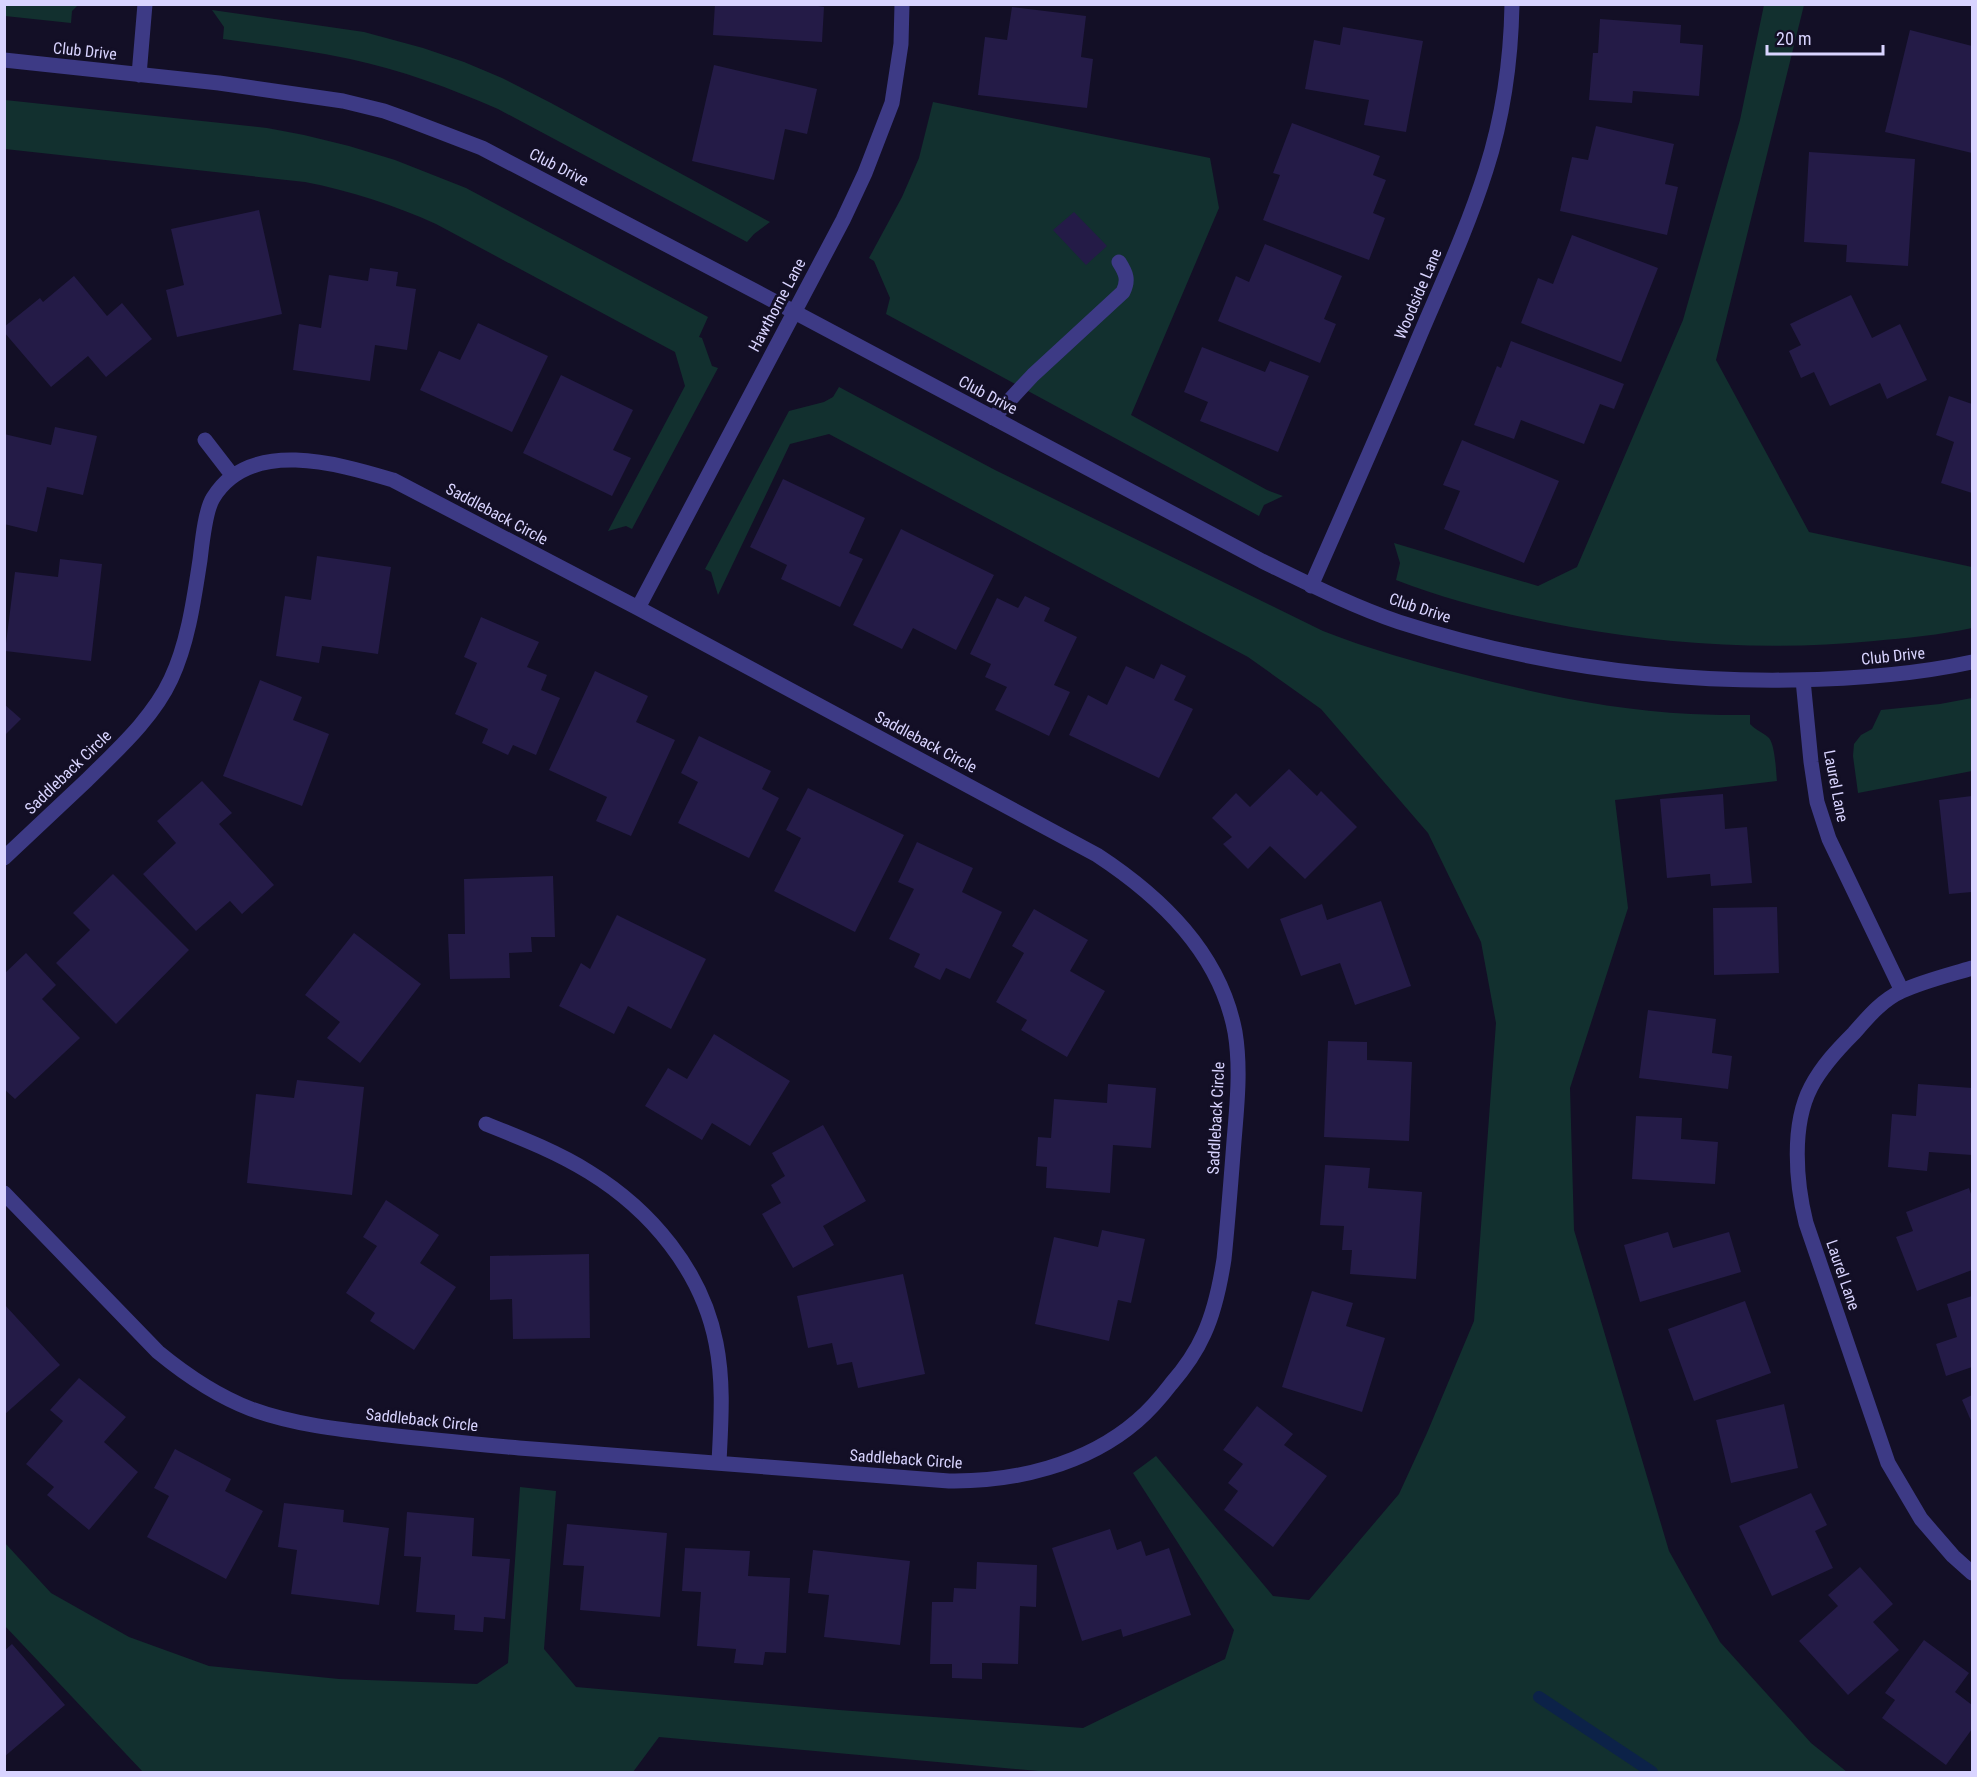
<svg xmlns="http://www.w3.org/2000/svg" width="1977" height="1777" viewBox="0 0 1977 1777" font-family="'Roboto Condensed',sans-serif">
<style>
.green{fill:#12302f}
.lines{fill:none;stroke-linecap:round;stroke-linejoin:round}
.stream{stroke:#0c2248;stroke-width:12}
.building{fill:#241b47}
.minor{stroke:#3d3a85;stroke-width:15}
.labels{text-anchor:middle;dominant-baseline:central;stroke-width:6;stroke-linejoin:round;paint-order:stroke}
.street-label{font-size:16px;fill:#d9d4ff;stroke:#130f26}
</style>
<rect width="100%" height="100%" fill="#130f26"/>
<path class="green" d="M5,4H78V5L72,11L71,23L5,16Z
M1764,5H1804L1716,360L1809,532L1972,567V628C1940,635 1906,638 1874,641C1772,651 1671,645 1571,627C1511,616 1453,602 1396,580L1400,563L1394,543L1538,586L1577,567L1683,320L1740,120Z
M212,10L364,32L423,48L464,62L502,78L551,103L770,222L754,234L747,242L498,109C450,88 401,70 350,59C308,50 265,45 223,39L224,27Z
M5,100L267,128L304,135L349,146L395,160L466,188L708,317L699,337L702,338L712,366L718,368L632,529L626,526L608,531L685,386L675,352L436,224C394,205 351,191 305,182L5,149Z
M933,102L1210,158L1219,208L1131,415L1267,490L1283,496L1264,505L1259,516L886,314L890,298L874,261L869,258L902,197L919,158Z
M839,387L995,470L1323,631C1369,649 1415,662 1462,674C1537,694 1613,710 1691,714C1710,715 1730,715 1750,715V724C1757,731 1764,733 1769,738C1775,745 1776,771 1777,781L1615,800L1628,908L1570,1088L1574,1230L1669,1551L1720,1642L1811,1743L1847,1772H1050L659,1737L633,1772H143L5,1626V1543L51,1593L129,1637L209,1666L339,1679L477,1684L508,1663L520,1487L556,1491L544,1649L576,1687L839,1710L1083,1728L1225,1659L1234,1630L1133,1473L1156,1456L1273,1596L1309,1600L1399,1494L1427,1433L1474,1321L1496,1023L1481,942L1428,833L1321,709L1248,657L829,434L790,444L718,595L711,572L705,569L789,411L824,402L833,397Z
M1972,698V771L1858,793L1853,756L1854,744L1861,735L1872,729L1881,710L1940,704Z"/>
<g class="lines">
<path class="stream" d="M1539,1697L1652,1772"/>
</g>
<path class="building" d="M715,4H818V6L824,7L822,42L713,35Z
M1012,7L1086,16L1081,57L1093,59L1087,108L978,95L985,37L1007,40Z
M1600,19L1681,25L1680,43L1703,45L1699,96L1633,91L1632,103L1589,100L1593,53H1598Z
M1343,27L1423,41L1406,132L1364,125L1369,100L1305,89L1314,40L1340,45Z
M1910,30L1972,46V153L1885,132Z
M714,65L817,89L807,134L785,129L774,180L692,161Z
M1292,123L1380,156L1373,175L1386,180L1373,213L1385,218L1369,260L1263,220L1280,175L1273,173Z
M1596,126L1674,144L1665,184L1678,187L1667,235L1560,211L1572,157L1588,160Z
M1809,152L1915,159L1908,266L1846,262L1847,245L1804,242Z
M259,210L282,314L177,337L166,290L184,285L171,229Z
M1074,212L1107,246L1086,265L1053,230Z
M1572,235L1658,268L1621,362L1521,323L1538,278L1553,284Z
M1265,244L1342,276L1324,319L1336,324L1320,363L1218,321L1236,276L1249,282Z
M370,268L398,272L396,286L416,289L407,350L375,345L370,381L293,370L299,324L321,328L329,275L368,281Z
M74,276L107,316L122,303L152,339L106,377L88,356L51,387L4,332V327L40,298L43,302Z
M1851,295L1872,338L1900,324L1927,380L1887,399L1880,383L1830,406L1814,372L1801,378L1789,351L1801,345L1790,324Z
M478,323L548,356L512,432L420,390L439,351L460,360Z
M1511,341L1624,384L1614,409L1600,404L1584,444L1521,420L1514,439L1474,425L1497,366L1501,368Z
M1202,347L1265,372L1270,361L1309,376L1278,452L1200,421L1208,402L1184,392Z
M561,375L633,410L613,450L631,458L612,496L523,453Z
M1949,396L1972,404V493L1941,483L1954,442L1936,435Z
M55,427L97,436L83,495L47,487L37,532L4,524V434L51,445Z
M1462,440L1559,481L1524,563L1444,529L1460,491L1443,485Z
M783,479L865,518L849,553L863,559L840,607L781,579L787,565L750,547Z
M901,529L994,575L956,650L913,628L902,649L853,625Z
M317,556L391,567L378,654L322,646L319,663L276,656L285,596L311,600Z
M60,559L102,564L91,661L5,651L15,572L58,577Z
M1025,596L1050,608L1044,621L1077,637L1054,685L1070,692L1049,736L995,710L1007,687L985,677L991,664L970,654L997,598L1018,608Z
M481,617L539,642L527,667L547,675L541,690L560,698L536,755L513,745L508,755L482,743L488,729L455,714L477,663L464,657Z
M1161,664L1186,676L1174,700L1193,709L1159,778L1069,735L1088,695L1107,705L1126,666L1154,679Z
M595,671L648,696L636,722L675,740L631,836L596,821L607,797L549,770Z
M260,680L302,697L293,720L329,734L302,806L223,776Z
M4,704L21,719L4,736Z
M699,736L771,771L762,789L779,798L749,858L678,823L698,782L681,773Z
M1289,769L1317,796L1321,791L1357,827L1305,879L1270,846L1248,869L1223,844L1232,837L1212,818L1236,793L1250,807Z
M202,781L232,813L219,824L274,885L242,914L230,901L196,931L143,874L176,843L157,821Z
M808,788L904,835L855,932L774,891L801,838L786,830Z
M1723,794L1725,829L1747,827L1752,883L1711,886L1710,874L1667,878L1660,799Z
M1972,796V892L1949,894L1939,800Z
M917,842L973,868L962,892L1002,912L970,979L946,968L940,980L914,967L920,954L889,939L914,889L898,882Z
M113,874L189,950L116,1024L56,963L90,930L73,913Z
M553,876L555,937H531L532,952L509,953L510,978L450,979L448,934H465L464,879Z
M1381,901L1411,986L1355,1005L1340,963L1301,976L1280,919L1322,904L1327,920Z
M1777,907L1779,973L1714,975L1713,908Z
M1034,909L1088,940L1070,971L1105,991L1067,1057L1021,1030L1027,1020L996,1002L1024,953L1012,946Z
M617,915L706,959L671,1029L628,1006L614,1034L559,1006L581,963L590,969Z
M354,933L421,984L360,1063L327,1038L340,1022L305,995Z
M26,953L56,985L42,999L80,1038L15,1099L4,1089V974Z
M1648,1010L1716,1019L1712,1053L1732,1056L1728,1089L1639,1078Z
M714,1034L790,1081L750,1146L712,1123L702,1140L645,1106L668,1068L687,1079Z
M1328,1041L1367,1042V1060L1412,1062L1409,1141L1324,1137Z
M297,1080L364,1087L352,1195L247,1183L256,1094L294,1098Z
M1108,1084L1156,1088L1151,1148L1113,1145L1110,1193L1046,1188L1047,1167L1036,1166L1038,1137L1051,1138L1054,1099L1107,1103Z
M1918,1084L1972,1088V1155L1929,1152L1927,1171L1888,1167L1892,1114L1916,1116Z
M1636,1116L1682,1118L1681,1139L1718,1142L1715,1184L1632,1179Z
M823,1125L866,1201L823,1226L834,1245L793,1268L762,1214L781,1203L771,1185L785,1176L772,1153Z
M1325,1165L1370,1168L1368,1188L1422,1192L1416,1279L1350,1274L1352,1250H1342L1344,1226L1320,1225Z
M1969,1188L1972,1197V1270L1917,1291L1896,1237L1913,1231L1906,1212Z
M386,1200L439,1235L420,1263L456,1287L414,1350L370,1321L375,1313L346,1293L377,1246L363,1237Z
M1102,1230L1145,1239L1131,1303L1118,1300L1109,1341L1035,1324L1054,1237L1098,1247Z
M1668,1232L1673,1248L1729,1232L1741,1272L1640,1302L1624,1245Z
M589,1254L590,1338L513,1339L512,1299L490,1300V1256Z
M903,1274L925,1374L858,1388L852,1362L837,1365L832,1343L808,1348L797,1296Z
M1312,1291L1353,1303L1346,1326L1385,1338L1362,1412L1282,1387Z
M1972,1296V1367L1946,1376L1936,1344L1957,1337L1947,1304Z
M1745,1301L1771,1373L1694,1401L1668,1329Z
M4,1304L60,1365L4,1415Z
M79,1378L126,1417L104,1442L138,1472L89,1530L47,1495L54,1487L26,1464L63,1421L50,1410Z
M1972,1395V1423L1962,1400Z
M1784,1404L1798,1468L1731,1483L1716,1420Z
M1257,1406L1293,1434L1284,1445L1327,1476L1273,1547L1224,1510L1238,1491L1228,1483L1243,1464L1223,1450Z
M175,1449L231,1479L225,1491L263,1511L226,1579L147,1537L169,1496L154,1488Z
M1811,1493L1827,1525L1815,1531L1833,1568L1772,1596L1739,1526Z
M284,1503L344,1510L343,1522L389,1528L379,1605L291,1594L297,1550L278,1547Z
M407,1512L474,1518L472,1556L510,1559L505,1619L484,1617L483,1632L454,1630L455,1615L416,1612L421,1557L404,1556Z
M567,1524L667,1533L660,1617L580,1610L584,1566L563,1565Z
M1110,1529L1117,1550L1141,1541L1146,1556L1169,1548L1191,1615L1123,1637L1121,1629L1082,1641L1052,1548Z
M685,1548L750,1551L748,1576L790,1578L786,1653L765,1652L763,1665L734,1663L736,1649L697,1646L701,1592L682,1591Z
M813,1550L910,1561L900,1645L824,1637L829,1595L808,1593Z
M977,1562L1037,1565L1036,1607L1020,1606L1018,1664L982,1663V1679L952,1678V1664H930L932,1602H953L954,1588L976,1589Z
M1860,1567L1893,1604L1873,1622L1899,1650L1848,1695L1799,1641L1838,1606L1828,1595Z
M1924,1640L1969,1673L1955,1692L1972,1705V1729L1946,1765L1882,1718L1895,1700L1885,1693Z
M12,1644L65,1705L4,1757V1651Z"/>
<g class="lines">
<path class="minor" d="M4,60L219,83L343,101L384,111L409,120L482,148L753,290L1262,561C1307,583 1352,606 1399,622C1526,663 1659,682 1792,680C1853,679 1913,675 1972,662
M139,75L145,4
M993,418L1033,375L1123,292C1129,280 1126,273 1119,262
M205,440L232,475
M1311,586C1348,502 1385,419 1420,335C1443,281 1468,227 1486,170C1503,117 1511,60 1512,4
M638,608L843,220L865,173L892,103L901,44L902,4
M1803,680L1811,762L1817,802L1829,839L1902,991
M4,858C32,832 59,806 87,780C117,750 153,718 171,679C188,643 194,599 200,560C202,544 205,511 213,498C250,437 339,464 393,480L638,608L1097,855C1161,897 1220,953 1235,1032C1241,1068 1237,1105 1234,1141C1231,1180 1228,1220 1224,1259C1220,1285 1215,1310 1204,1334C1196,1352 1184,1369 1171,1384C1161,1397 1150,1410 1137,1421C1086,1465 1014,1482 949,1481C805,1469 662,1459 519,1448C476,1444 432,1440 388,1435C343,1430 294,1425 251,1409C217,1396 186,1375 158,1352L4,1193
M1972,968C1949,975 1924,981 1902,991C1882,1000 1868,1017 1854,1033C1838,1049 1822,1066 1811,1087C1791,1125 1796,1183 1806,1223L1888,1463L1921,1519L1953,1556L1972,1573
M486,1124C521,1138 557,1152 589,1172C651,1210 702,1271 716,1343C724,1383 721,1422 719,1462"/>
</g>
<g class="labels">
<g class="street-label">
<text transform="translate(85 51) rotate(6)">Club Drive</text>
<text transform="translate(559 167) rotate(27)">Club Drive</text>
<text transform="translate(1418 294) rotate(-67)">Woodside Lane</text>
<text transform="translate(777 305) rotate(-62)">Hawthorne Lane</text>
<text transform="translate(988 395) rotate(28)">Club Drive</text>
<text transform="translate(497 514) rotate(28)">Saddleback Circle</text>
<text transform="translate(1420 608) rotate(18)">Club Drive</text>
<text transform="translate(1893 656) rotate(-6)">Club Drive</text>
<text transform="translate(926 742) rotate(28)">Saddleback Circle</text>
<text transform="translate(68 772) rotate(-44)">Saddleback Circle</text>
<text transform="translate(1836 786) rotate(79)">Laurel Lane</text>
<text transform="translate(1216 1118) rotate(-87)">Saddleback Circle</text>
<text transform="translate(1843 1275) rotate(71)">Laurel Lane</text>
<text transform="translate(422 1420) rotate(6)">Saddleback Circle</text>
<text transform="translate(906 1459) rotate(4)">Saddleback Circle</text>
</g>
</g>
<rect width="1977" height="1777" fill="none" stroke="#d9d4ff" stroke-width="12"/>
<path d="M1767 45v9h116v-9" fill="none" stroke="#d9d4ff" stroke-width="3"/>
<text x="1776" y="45" font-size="18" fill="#d9d4ff" stroke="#130f26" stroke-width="4.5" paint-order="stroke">20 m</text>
</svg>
